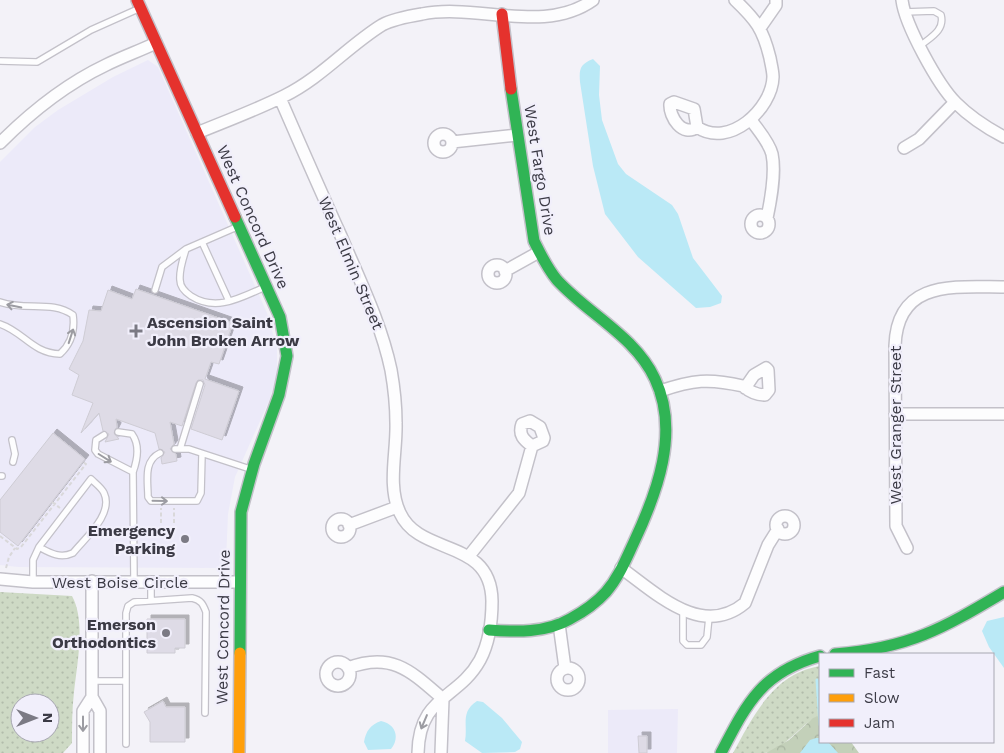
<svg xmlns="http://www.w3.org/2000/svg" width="1004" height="753" viewBox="0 0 1004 753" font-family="'Work Sans',sans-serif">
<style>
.built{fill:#eceaf9}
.grass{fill:url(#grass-dots);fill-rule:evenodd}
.forest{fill:url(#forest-crowns)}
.water{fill:#bae9f6}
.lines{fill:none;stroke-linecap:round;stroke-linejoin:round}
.stream{stroke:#bae9f6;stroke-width:3}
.building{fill:#dedbe6;stroke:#ceccd4;filter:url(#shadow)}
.lane-casing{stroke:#c3c1c9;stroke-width:8}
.street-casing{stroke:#c3c1c9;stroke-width:14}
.fast-casing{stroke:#c3c1c9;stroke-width:14}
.slow-casing{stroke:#c3c1c9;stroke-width:14}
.jam-casing{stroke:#c3c1c9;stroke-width:14}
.path{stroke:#d9d8da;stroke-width:2;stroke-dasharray:4 2.5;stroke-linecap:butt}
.lane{stroke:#fdfdfe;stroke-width:5.5}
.street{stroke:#fdfdfe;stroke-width:11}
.fast{stroke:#30b455;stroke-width:11}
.slow{stroke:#ff9f0a;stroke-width:11}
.jam{stroke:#e5322d;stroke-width:11}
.oneway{stroke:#9c9ca2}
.poi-dot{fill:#7b7a84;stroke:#f1effb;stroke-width:2}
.labels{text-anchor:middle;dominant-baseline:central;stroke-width:4.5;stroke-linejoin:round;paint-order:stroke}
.street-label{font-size:16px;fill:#3b3a45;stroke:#f1effb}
.poi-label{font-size:16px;font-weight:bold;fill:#3b3a45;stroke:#f1effb;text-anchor:end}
</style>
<defs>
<pattern id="grass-dots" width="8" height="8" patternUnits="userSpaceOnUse" patternTransform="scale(1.25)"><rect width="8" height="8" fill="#cedac5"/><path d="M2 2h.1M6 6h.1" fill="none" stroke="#b2bcab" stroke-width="1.8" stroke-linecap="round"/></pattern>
<pattern id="forest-crowns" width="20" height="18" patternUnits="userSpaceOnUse" patternTransform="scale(1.25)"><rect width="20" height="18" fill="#c3d0b9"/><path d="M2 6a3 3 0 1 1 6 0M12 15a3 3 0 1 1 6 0" fill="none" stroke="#a8b3a0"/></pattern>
<filter id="shadow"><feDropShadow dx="4" dy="-4" stdDeviation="0" flood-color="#0004"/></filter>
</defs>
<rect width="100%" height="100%" fill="#f3f2f8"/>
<path class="built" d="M148,60L158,67L267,313L277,348V377L269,401L235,477L228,514L226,561L219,568L18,567L0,565V162L35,127L58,110L113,77Z
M678,709L677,753H608V710Z"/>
<path class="grass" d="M0,592L72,596C86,621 77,664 74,692C72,709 72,726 72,743L63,753H0ZM20,703H50V733H20Z
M820,666V716C805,719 786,749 765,753C755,753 743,753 733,753C754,715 773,674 820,666Z"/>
<path class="forest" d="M818,716H820V742H851L859,753H766L789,740L813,718Z"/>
<path class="water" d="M593,59L600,66L599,95L602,120L618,164L626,174L672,205L678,214L693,258L722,296L721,303L710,307L696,308L638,257L605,214L593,166L580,82C579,69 580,64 593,59Z
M1004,617V668L989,647L982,631L987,621Z
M477,701L483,702L502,718L522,742L520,749L515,752L482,753L465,741C468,725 460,712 477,701Z
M381,721C396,724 400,738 391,749L368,750L364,742C366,731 370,725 381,721Z
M816,738H820V742H828L838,753H800L810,740Z"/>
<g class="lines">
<path class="stream" d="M817,680L820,725"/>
</g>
<path class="building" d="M136,289L233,323L219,364L211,362L205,379L239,391L222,440L191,429L205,385L203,380H198L196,383L182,426L170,422L174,444L170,449L176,454L177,461L162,464L161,458L165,452L159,449L155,433L116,419L117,427L114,433L119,439L105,442L109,434L103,431L99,413L81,433L93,403L72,395L79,375L69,369L83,341L89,310L101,311L108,290L132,299Z
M53,433L85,459L18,546L0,532V500Z
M147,619H185V648H175V653H147Z
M163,701L166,707H185V742H150V722L144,712Z
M638,736H647V753H639Z"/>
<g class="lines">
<g class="lane-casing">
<path id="lane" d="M904,12L934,11L941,15C945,30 931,37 920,46
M0,61L37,62L91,30L138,9
M239,226L186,249C183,259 179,270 180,280C180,287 185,292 191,296C216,312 240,298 265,287
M202,242L229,301
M155,290L162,267L186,249
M0,302C27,311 52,300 73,315C75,330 72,343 60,354C32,353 24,332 0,324
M118,432L132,434C140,445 137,461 133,472L134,581
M104,435L96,440L95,450L98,454L133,472
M12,440L15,454L13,462
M175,449H189L250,469
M180,449L200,384
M160,453C143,461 148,481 148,497L151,501H197L201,493L202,454
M0,476H2
M151,581V599
M33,582V560L39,547L91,479C95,483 102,488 104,493C114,514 85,538 73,553C60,559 50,553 39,547
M683,611V641L687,645H701L707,637L709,617
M93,681H126
M126,744V613L128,606L134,602L192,598C201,600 203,604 206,612L205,713"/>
</g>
<g class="street-casing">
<path id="street" d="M902,0C905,25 938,85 956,103C970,117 987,128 1004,137
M760,28L776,5V0
M280,98C300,144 320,190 341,236C360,281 381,323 391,370C394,387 396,406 396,423C397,452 387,486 400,513C420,557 491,537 492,601C492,619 489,643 480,660C458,700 419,695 418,753
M674,102L694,109L697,127C683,138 669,117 670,104Z
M751,120C758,130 769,142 772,154C776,173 771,199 767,218
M697,127C729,149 772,109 773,77C773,71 771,64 770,58C763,29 756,20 735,0
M197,133C226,121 256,110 284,96C321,78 348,46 382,25C393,19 410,16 422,14C477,3 544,35 593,0
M434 143a9 9 0 1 1 18 0a9 9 0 1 1-18 0Z
M452,142L517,135
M0,143C31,112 66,84 106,65C122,57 139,51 156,43
M904,148L919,139L955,102
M751 224a9 9 0 1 1 18 0a9 9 0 1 1-18 0Z
M488 274a9 9 0 1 1 18 0a9 9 0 1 1-18 0Z
M505,271L539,252
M660,391C693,380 708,378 743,386C750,392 756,395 765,395L769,390L768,370L766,368L754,375L745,388
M895,414H1004
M530,421L540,427L544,438L543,441L532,446C524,440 518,435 522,424Z
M776 525a9 9 0 1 1 18 0a9 9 0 1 1-18 0Z
M332 528a9 9 0 1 1 18 0a9 9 0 1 1-18 0Z
M349,525L397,507
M907,548L896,526L895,346C897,279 955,287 1004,287
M469,556L519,493L532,446
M621,568C656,593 702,639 745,603L768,545L778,529
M0,579L33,582H240
M92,581V697L100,711V753
M559,624L565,668
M326 674a12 12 0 1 1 24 0a12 12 0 1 1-24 0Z
M557 679a11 11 0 1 1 22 0a11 11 0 1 1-22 0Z
M348,668C392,651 412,672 443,699
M83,753V711L92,697
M441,753L443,699"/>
</g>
<g class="fast-casing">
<path id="fast" d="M235,217L280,317L287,356L279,395L254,464L241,512L240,653
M489,630C516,632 546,633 570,619C583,612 597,602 606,592C619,577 626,559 634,542C657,493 680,432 655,379C635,336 588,314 557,280C547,268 541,255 534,241L511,89
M835,654C909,648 942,629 1004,592
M721,753C747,703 762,672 820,656"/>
</g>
<g class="slow-casing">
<path id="slow" d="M239,753L240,653"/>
</g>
<g class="jam-casing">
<path id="jam" d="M137,0L235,217
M502,14L511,89"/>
</g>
<path class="path" d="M52,502L60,508
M161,523V508
M174,523V508
M0,536L17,549L21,547L86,464L83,462
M6,568L9,557L15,548"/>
<use href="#lane" class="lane"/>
<use href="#street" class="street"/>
<use href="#fast" class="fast"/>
<use href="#slow" class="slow"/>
<use href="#jam" class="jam"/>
</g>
<defs><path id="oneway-shaft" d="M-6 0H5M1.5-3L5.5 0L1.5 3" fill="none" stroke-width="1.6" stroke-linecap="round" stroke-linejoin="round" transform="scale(1.25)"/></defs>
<g class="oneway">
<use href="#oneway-shaft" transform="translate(14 306) rotate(-169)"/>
<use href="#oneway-shaft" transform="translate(71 336) rotate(-72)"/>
<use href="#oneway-shaft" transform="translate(105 458) rotate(32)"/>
<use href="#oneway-shaft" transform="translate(160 501) rotate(1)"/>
<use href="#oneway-shaft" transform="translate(424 722) rotate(113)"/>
<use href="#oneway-shaft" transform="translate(83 724) rotate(90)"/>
</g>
<g class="poi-dot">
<path d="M133.5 323.5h5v5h5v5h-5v5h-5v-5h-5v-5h5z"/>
<circle cx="185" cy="539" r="5"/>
<circle cx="166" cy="633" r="5"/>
</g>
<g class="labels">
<g class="street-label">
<text transform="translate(540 170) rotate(81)">West Fargo Drive</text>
<text transform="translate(253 217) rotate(66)">West Concord Drive</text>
<text transform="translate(351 263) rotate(67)">West Elmin Street</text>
<text transform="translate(895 425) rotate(-90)">West Granger Street</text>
<text x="120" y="582">West Boise Circle</text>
<text transform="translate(223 627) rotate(-89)">West Concord Drive</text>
</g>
<g class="poi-label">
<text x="147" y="322" text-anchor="start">Ascension Saint<tspan x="147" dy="18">John Broken Arrow</tspan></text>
<text x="175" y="530">Emergency<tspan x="175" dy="18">Parking</tspan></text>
<text x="156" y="624">Emerson<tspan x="156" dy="18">Orthodontics</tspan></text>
</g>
</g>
<rect x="819" y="653" width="175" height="90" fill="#f1effb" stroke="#a8a7b2"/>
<rect x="829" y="669" width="25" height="8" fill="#30b455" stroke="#a8a7b2"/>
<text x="864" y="678" font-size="15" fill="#3b3a45">Fast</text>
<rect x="829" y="694" width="25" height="8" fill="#ff9f0a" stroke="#a8a7b2"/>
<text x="864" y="703" font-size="15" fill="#3b3a45">Slow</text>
<rect x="829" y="719" width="25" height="8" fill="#e5322d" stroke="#a8a7b2"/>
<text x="864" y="728" font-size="15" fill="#3b3a45">Jam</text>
<g transform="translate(35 718) rotate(90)"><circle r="24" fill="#f1effb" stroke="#a8a7b2"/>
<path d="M0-4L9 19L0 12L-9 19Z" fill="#7b7a84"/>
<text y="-8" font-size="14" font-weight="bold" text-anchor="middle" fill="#3b3a45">N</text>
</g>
</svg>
